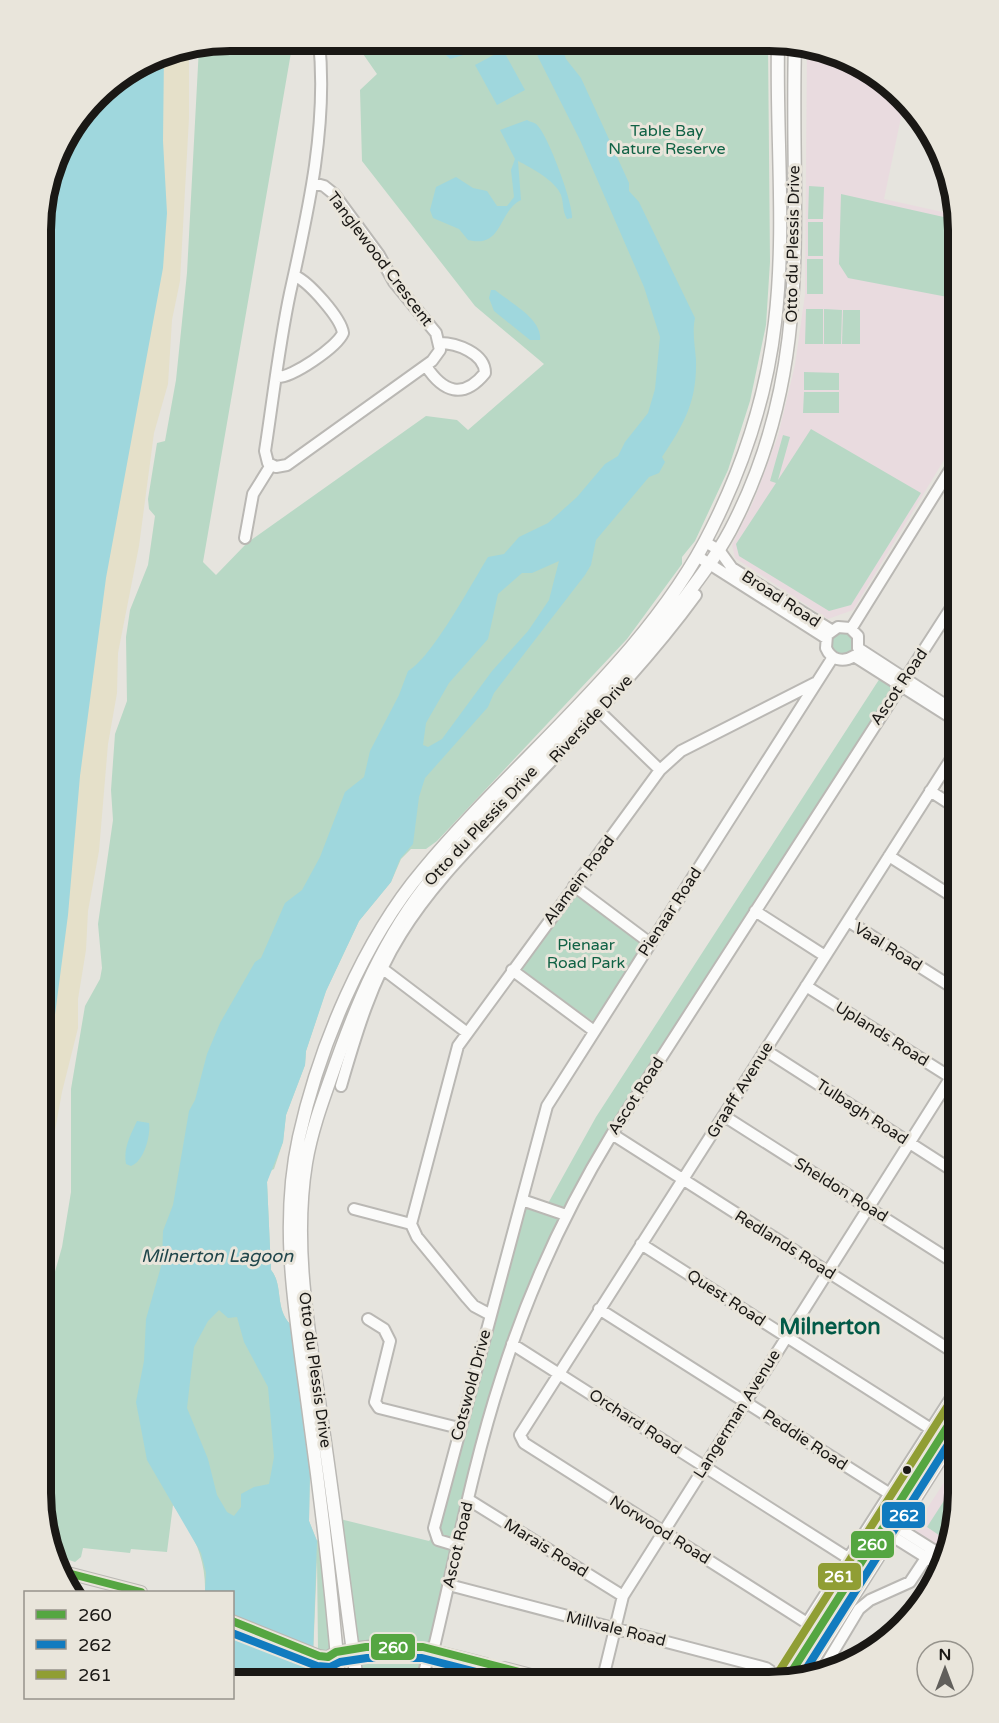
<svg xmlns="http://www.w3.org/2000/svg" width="999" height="1723" viewBox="0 0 999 1723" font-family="'Varela Round',sans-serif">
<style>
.education{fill:#e9dbdf}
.green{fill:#b8d8c5}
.sand{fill:#e5e0c9}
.water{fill:#9fd7dd;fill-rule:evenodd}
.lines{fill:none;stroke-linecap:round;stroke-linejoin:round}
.minor-casing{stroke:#bab8b4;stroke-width:14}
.major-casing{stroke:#bab8b4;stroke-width:15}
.minor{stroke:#fbfbfa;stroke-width:10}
.major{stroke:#fbfbfa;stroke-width:12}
.bus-1-casing{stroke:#e9e5db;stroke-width:12}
.bus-2-casing{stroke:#e9e5db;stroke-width:12}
.bus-3-casing{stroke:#e9e5db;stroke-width:12}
.bus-1{stroke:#55a641;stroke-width:8}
.bus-2{stroke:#117bbf;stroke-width:8}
.bus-3{stroke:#909e34;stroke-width:8}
.bus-dot{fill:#1a1815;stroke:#e9e5db;stroke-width:2}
.labels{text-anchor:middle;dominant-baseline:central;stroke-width:6;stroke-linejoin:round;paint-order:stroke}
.park-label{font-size:16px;fill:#116245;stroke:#e9e5db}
.street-label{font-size:16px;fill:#1a1815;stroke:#e9e5db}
.water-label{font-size:18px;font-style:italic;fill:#20464b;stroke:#e9e5db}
.district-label{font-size:22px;font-weight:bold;fill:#025a47;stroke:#e9e5db}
.rim{fill:none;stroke:#1a1815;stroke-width:8}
.line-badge{stroke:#e9e5db;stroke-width:2}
.badge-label{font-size:16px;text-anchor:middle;font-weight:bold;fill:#fff}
</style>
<rect width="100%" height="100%" fill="#e6e4de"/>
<path class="education" d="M807,45L894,87L904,103L884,199L956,215L958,230V437L853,610L828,619L735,558L732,545L754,500L778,436L795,365L805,295Z
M958,1461V1505L947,1553L916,1532L915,1527Z"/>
<path class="green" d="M230,41H293L203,562L216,575L247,543L426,416L457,420L468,430L544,364L475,306L362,161L360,90L377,74L354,41L768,44L770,262L766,325L750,401L728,470L695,541L682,557V564L627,639L437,841L426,849H411L401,859L391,882L359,921L326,991L306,1051L305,1065L286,1115L283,1142L274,1169L270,1171L267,1182L271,1270C284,1286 274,1308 291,1325L310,1471L309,1521L317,1541L319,1538L336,1652L325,1653L318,1649L317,1559L312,1681H233L232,1592H205C206,1558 193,1532 173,1505L167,1552L131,1549L130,1553L83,1548L81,1557L75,1562L51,1554L41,1493V1321L62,1247L71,1192V1089L85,1006L100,979L102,968L98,924L113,820L111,790L115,734L127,701L126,637L130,610L148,565L155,516L149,509L148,499L157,443L165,441L176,380L187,273L199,47Z
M809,186L824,187L823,219H808Z
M841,194L957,220L958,299L848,278L839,264Z
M808,222H823V256H808Z
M807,259H823V294H807Z
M806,309H823V344H805Z
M824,309L842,310L841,344H824Z
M843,310H860V344H842Z
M804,372L839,373V390H804Z
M804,392H839V413H803Z
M811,429L921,493L851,605L829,611L739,556L736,544L776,483L770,481L783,435L790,437L778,480Z
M830 643a12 12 0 1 1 24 0a12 12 0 1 1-24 0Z
M882,675L899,686L580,1188L512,1344L431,1649H353L336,1518L429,1541L434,1535L522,1200L546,1207L596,1117Z
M578,892L646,942L595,1023L520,969Z
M947,1496L958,1503L949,1542L927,1527Z
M428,1657L422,1681H357L354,1658Z"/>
<path class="sand" d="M189,49V118L180,281L172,320L168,384L154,433L139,546L118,653L117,693L108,744L99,851L88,911L86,950L78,999V1028L62,1092L41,1208V941L158,55Z"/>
<path class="water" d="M433,42H481L467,54L450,59Z
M535,42L560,43L566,59L581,78L629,183V191L639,202L695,318C692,332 695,346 696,360C697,402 684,424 662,457L665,462L659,473L649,477L596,540L591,565L585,575L494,693L488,707L425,778L419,797L413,844L400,859L391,882L359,921L326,991L306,1051L305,1065L286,1115L283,1142L267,1182L271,1270C284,1286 274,1308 291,1325L310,1471L309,1521L317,1541L312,1681H233L232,1592H205L206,1573L201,1553L147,1460L136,1402L144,1361L146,1319L162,1263L163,1231L173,1205L189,1111L195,1100L207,1054L220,1023L255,962L261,958L285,903L302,890L320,857L345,792L364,777L370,751L399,695L408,671C431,659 472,583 488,557L504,554L519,537L548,523L577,497L605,464L618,456L625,442L648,413L655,389L660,337L644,287L580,140L538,57ZM559,561L549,600L528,631L492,671L442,739L428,747L423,745L426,723L449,683L488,639L498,594L522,573H532ZM219,1310L228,1318L237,1317L244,1342L268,1387L274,1457L269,1484L254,1487L241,1494V1507L234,1516L227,1512L217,1495L208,1459L187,1408L194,1347L208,1321Z
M503,50L525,90L497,105L475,65Z
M164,54L163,141L167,213L163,268L106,578L80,776L68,915L41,1122L42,206L60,146L105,88Z
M527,120C530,122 533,122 536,124C547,132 574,205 572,218L567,219C562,210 564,204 561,195C556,181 530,167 518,161L521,200C498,211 503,249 468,240L459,229L433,218L430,210L436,187L456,177L473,188L487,191L497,206H507L514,197L511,170L515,159L500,130Z
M491,290H495C509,302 543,319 540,340H530L494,311L489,298Z
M137,1121L149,1123C151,1135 144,1162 131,1166L126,1164C123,1148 131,1134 137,1121Z"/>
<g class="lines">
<g class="minor-casing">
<path id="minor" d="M313,183L324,186L334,194L379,255L394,282L436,333L440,350L432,361L287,465L276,467L268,463L265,451C273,399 279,345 290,293C308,212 328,125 319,41
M426,366C443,392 463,400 485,373C485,353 456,343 440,343
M277,377C292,378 337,347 343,333C341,318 309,282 295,276
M245,538L253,494L271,465
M705,542L719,550L732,568L831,630
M697,556L826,638
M851,629L958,457
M858,648L958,713
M854,656L958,722
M854,656C843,663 831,660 826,648L827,635L838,627L850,628L858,636V648
M599,711L660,770
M930,791L958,809
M889,856L958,900
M574,886L650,943
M755,911L825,956
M848,921L958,991
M383,969L466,1032
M512,970L594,1031
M806,986L958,1082
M765,1050L958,1174
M341,1086C356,1034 372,980 401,934C430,887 468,849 506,809C571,739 640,672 696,595
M724,1116L958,1265
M612,1134L958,1355
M522,1200L566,1215
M354,1209L411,1224L417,1237L467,1298L474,1306L489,1314
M411,1224L458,1046L660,770L681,751L815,683
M641,1244L931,1429
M599,1309L890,1494
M368,1319L384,1329L390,1341L375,1402L379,1408L459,1428
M512,1344L848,1558
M958,1387L807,1623L524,1443L520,1435L958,748
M469,1500L623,1596
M892,1524L946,1558
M884,1531L943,1568
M458,1546L438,1540L434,1528L547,1106L833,657
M60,1571L141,1592
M449,1585L766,1668L775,1674L777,1681
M232,1621L319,1656L337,1659L410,1654L527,1682
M331,1655C339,1650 349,1650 358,1648C403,1640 442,1653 486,1664
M504,1668L558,1682
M820,1674L859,1609L870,1600L910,1582L932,1549
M422,1681L428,1657L435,1643C456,1555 473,1464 501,1378C528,1292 565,1211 612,1134L958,597
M602,1682L623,1596L958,1066"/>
</g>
<g class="major-casing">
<path id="major" d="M802,1677L958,1431
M787,1679L958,1410
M339,1681C332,1595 322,1508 310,1422C298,1327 278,1232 299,1137C319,1047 363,941 423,870C515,759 649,657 712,528C744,464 767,393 775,322C786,230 776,136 778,44
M357,1681C345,1595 335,1509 322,1422C310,1337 292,1249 306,1163C311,1133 321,1105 331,1077C356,1005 384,936 433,877C514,780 610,698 686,596C704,572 722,548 735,521C815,362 790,213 795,44"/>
</g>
<use href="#minor" class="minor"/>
<use href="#major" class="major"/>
<g class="bus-1-casing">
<path id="bus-1" d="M60,1571L141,1592
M232,1621L319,1656L328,1657L336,1652L366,1647H423L558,1682
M787,1679L958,1410"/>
</g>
<g class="bus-2-casing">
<path id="bus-2" d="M232,1633L317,1666L330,1667L340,1662L367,1658H422L515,1682
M801,1677L958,1429"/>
</g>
<g class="bus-3-casing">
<path id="bus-3" d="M778,1673L949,1404"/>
</g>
<use href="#bus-1" class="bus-1"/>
<use href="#bus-2" class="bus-2"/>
<use href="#bus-3" class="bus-3"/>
</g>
<circle class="bus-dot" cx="907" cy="1470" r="5"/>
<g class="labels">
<g class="park-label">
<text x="667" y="131">Table Bay<tspan x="667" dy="18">Nature Reserve</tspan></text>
<text x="586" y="945">Pienaar<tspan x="586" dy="18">Road Park</tspan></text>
</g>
<g class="street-label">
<text transform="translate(793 244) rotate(-89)">Otto du Plessis Drive</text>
<text transform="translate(380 259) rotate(53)">Tanglewood Crescent</text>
<text transform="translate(781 599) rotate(33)">Broad Road</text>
<text transform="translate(899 687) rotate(-56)">Ascot Road</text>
<text transform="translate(591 719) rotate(-47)">Riverside Drive</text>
<text transform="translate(481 826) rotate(-47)">Otto du Plessis Drive</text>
<text transform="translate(579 880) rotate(-53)">Alamein Road</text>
<text transform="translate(670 912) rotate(-57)">Pienaar Road</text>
<text transform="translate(888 947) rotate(32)">Vaal Road</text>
<text transform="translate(882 1034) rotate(32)">Uplands Road</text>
<text transform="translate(740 1090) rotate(-58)">Graaff Avenue</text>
<text transform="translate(636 1096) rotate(-57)">Ascot Road</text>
<text transform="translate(862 1112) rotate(33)">Tulbagh Road</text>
<text transform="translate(841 1190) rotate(32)">Sheldon Road</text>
<text transform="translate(785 1245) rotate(32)">Redlands Road</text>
<text transform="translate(726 1298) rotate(33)">Quest Road</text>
<text transform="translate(315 1370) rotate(82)">Otto du Plessis Drive</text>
<text transform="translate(471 1385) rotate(-75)">Cotswold Drive</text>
<text transform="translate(737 1414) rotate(-58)">Langerman Avenue</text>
<text transform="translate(635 1422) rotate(33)">Orchard Road</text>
<text transform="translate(805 1440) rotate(33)">Peddie Road</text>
<text transform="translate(660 1530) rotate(32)">Norwood Road</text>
<text transform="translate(458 1545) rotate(-77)">Ascot Road</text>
<text transform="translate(546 1548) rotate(32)">Marais Road</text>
<text transform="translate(616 1629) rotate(14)">Millvale Road</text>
</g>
<g class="water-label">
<text x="217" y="1256">Milnerton Lagoon</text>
</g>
<g class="district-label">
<text x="830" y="1327">Milnerton</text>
</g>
</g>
<path d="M0 0H999V1723H0ZM230 51H769A179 179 0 0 1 948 230V1493A179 179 0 0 1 769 1672H230A179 179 0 0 1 51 1493V230A179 179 0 0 1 230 51Z" fill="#e9e5db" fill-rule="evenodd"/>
<path class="rim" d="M230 51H769A179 179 0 0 1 948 230V1493A179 179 0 0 1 769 1672H230A179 179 0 0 1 51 1493V230A179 179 0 0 1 230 51Z"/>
<g class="line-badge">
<rect x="881" y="1501" width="45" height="28" rx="6" fill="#117bbf"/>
<rect x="850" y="1530" width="45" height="29" rx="6" fill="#55a641"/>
<rect x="817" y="1562" width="45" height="29" rx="6" fill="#909e34"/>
<rect x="370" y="1633" width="46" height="28" rx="6" fill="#55a641"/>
</g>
<g class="badge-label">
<text x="904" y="1521">262</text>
<text x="872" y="1550">260</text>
<text x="839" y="1582">261</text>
<text x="393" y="1653">260</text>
</g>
<rect x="24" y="1591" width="210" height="108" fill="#e9e5db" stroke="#96938c" stroke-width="1.5"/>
<rect x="36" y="1610" width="30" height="9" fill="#55a641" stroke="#96938c" stroke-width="1.5"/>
<text x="78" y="1621" font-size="18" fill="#1a1815">260</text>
<rect x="36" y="1640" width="30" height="9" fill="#117bbf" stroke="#96938c" stroke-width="1.5"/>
<text x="78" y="1651" font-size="18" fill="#1a1815">262</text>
<rect x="36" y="1670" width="30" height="9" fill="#909e34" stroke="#96938c" stroke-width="1.5"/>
<text x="78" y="1681" font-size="18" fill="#1a1815">261</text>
<g transform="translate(945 1669)"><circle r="28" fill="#e9e5db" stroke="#96938c" stroke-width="1.5"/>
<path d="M0-4.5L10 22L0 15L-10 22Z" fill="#615f5b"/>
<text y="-9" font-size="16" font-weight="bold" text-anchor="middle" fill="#1a1815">N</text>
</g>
</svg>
